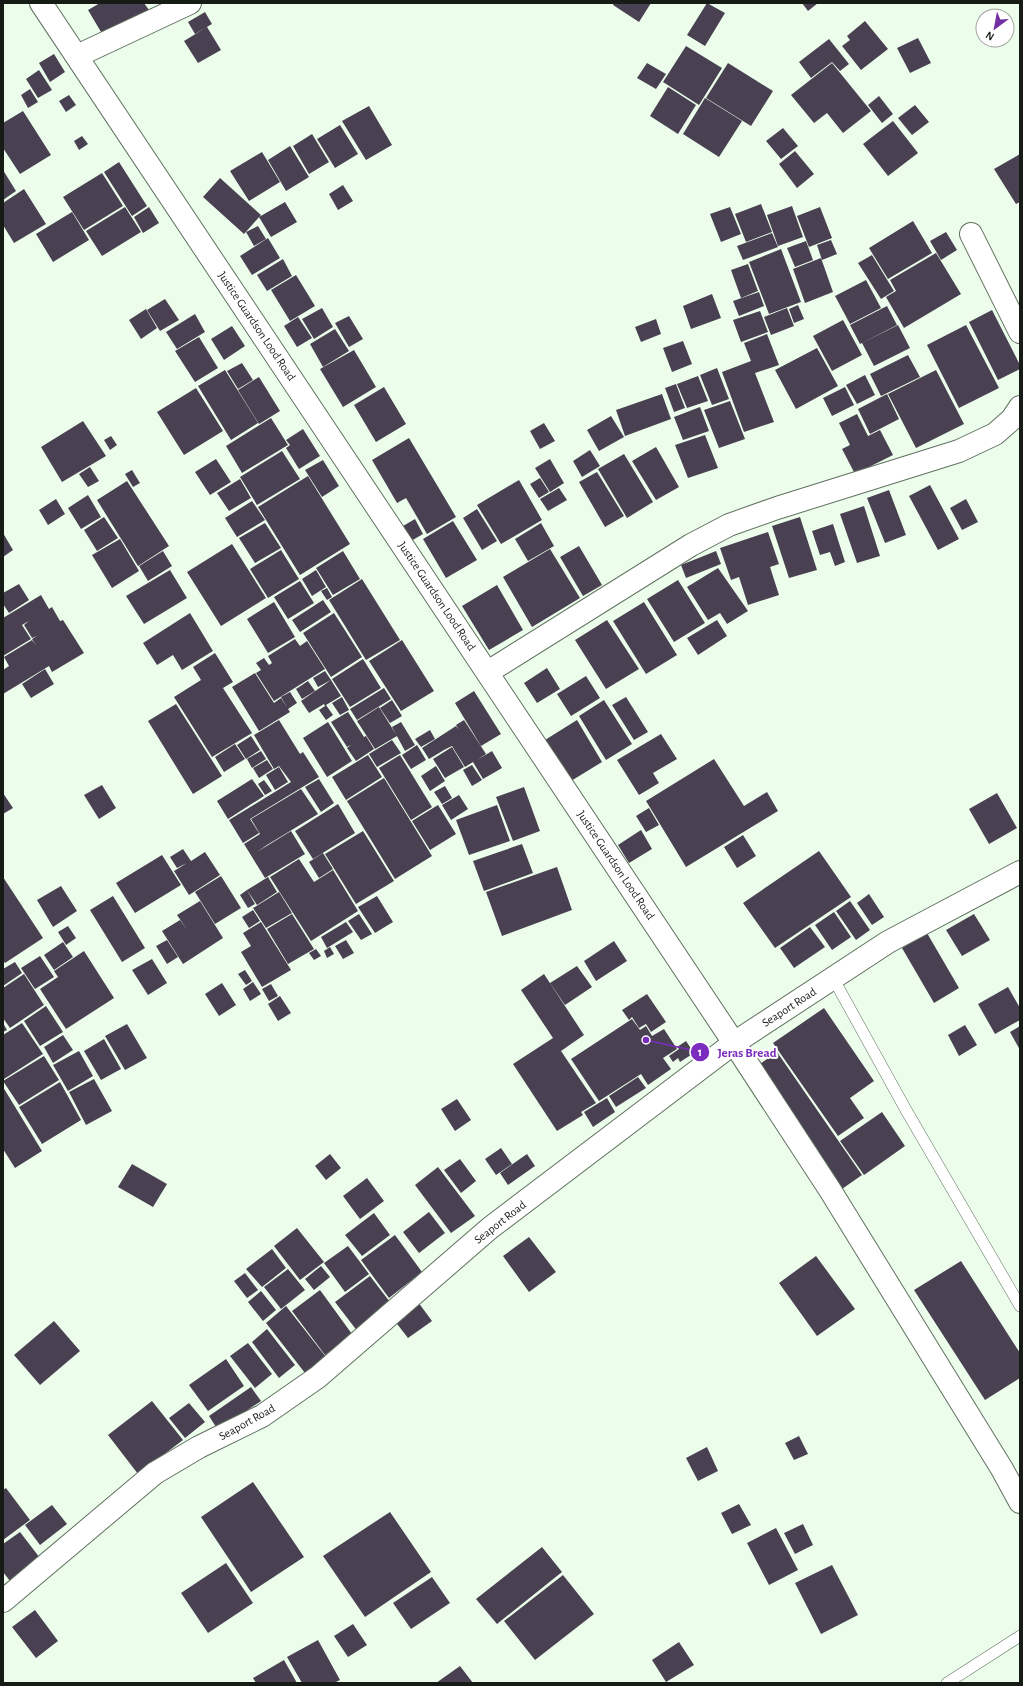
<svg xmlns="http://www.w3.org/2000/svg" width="1023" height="1686" viewBox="0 0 1023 1686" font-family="'Alegreya Sans',sans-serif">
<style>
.building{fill:#494152}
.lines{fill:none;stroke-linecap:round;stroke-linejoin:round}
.lane-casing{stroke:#617160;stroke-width:12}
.street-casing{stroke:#617160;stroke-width:24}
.primary-casing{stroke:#617160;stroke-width:24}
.lane{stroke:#fff;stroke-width:11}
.street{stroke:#fff;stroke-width:22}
.primary{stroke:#fff;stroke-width:22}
.labels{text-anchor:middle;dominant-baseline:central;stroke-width:4;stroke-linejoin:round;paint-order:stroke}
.street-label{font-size:12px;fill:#161c15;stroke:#fff}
.leader{fill:none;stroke:#7b2cbf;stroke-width:1.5}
.callout-dot{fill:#7b2cbf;stroke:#fff;stroke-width:1.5}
.mark-label{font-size:12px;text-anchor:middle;font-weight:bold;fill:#fff}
.callout-label{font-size:13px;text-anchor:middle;font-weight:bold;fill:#7b2cbf;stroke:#fff;stroke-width:4;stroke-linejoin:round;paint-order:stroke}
</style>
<rect width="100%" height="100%" fill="#ecfeeb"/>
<path class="building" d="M100,3H144L149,10L104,37L88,10Z
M614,3H651L639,22L613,5Z
M707,3L725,13L705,46L687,35Z
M802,3H818L808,11Z
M205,12L212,24L195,34L188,22Z
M865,21L888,49L861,70L842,46L850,40L847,36Z
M207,27L221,50L198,63L184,41Z
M918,38L931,63L910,73L897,48Z
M829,39L849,64L840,71L832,62L811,78L799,62Z
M686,46L722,68L699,105L663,82Z
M54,54L65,72L50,82L39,63Z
M647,63L666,74L656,89L637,78Z
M728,63L773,91L751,126L706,98Z
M832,63L871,111L843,133L827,113L814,123L791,95Z
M39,70L52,90L38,98L26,79Z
M668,87L696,105L678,134L650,116Z
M30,89L38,102L28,108L21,95Z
M69,95L76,105L66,112L59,101Z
M879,96L893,114L882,123L868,105Z
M705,98L742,121L719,157L683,134Z
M915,105L929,122L912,135L898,118Z
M369,106L392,145L366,160L342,121Z
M23,111L51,155L20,174L3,148V123Z
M893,121L918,153L888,176L863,144Z
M340,125L358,154L335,168L317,139Z
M783,128L798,146L781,159L766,141Z
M312,134L329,162L309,174L293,146Z
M82,136L88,144L79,150L74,141Z
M290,146L309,177L286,191L268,160Z
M795,151L814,174L797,188L779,164Z
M262,152L280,182L249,201L230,171Z
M1020,154V202L1016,204L994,169Z
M119,162L147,206L132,216L104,172Z
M3,170L16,191L3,200Z
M102,173L123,206L84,230L63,197Z
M220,178L261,215L244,234L203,197Z
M343,185L353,201L338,210L329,194Z
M24,189L46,224L14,243L3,225V203Z
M285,202L297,222L271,237L259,217Z
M761,204L772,232L746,242L735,214Z
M792,206L803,237L778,246L767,215Z
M125,207L141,232L102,256L86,231Z
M149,207L159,223L143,233L134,217Z
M730,207L741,234L721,242L710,214Z
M820,207L832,238L809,247L797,216Z
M72,212L89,240L53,262L36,234Z
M913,221L932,253L888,279L869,248Z
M258,226L266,239L254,246L246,232Z
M946,232L957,250L941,260L930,241Z
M772,233L778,247L743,260L737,246Z
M268,238L280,258L252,275L240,256Z
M831,240L837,254L822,260L817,245Z
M806,241L813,260L795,267L787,248Z
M781,249L801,302L769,314L749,262Z
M936,253L961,294L904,328L886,297L896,291L890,280Z
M872,255L894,291L881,299L858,263Z
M821,258L833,292L805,303L793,269Z
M283,259L292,276L267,291L257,275Z
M748,264L758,291L741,298L731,270Z
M296,275L315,306L290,321L271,290Z
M866,280L881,308L850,324L835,296Z
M759,292L764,306L739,316L733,301Z
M712,294L721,318L691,329L683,306Z
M165,299L179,320L160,331L147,310Z
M798,305L804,319L794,323L789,309Z
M887,306L897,325L860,344L850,325Z
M322,308L333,327L314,339L302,319Z
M787,308L794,326L771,335L764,317Z
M146,309L157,328L141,339L129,320Z
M992,310L1020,365V369L998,380L969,322Z
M760,311L768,332L741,342L733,320Z
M195,314L205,332L177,349L166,332Z
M349,316L363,339L349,347L335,323Z
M298,317L312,338L297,347L284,326Z
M656,319L661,334L641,342L635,327Z
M843,320L862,355L832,371L813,336Z
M898,325L910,348L874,366L862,343Z
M966,325L999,388L959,408L927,345Z
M232,326L245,346L224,360L211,339Z
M335,329L349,351L323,367L310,344Z
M767,334L779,365L755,373L774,422L744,432L722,372L751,361L744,343Z
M199,337L218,368L195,382L175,351Z
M683,341L692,364L672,372L663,348Z
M817,348L838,386L796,409L775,370Z
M354,350L376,387L343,407L320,369Z
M908,355L920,377L881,396L870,374Z
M242,363L253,380L238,389L227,371Z
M717,368L729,399L712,405L700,375Z
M225,370L258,423L231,440L198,386Z
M936,370L964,424L916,448L888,394Z
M865,375L875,395L857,404L846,385Z
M698,376L708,401L687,408L677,384Z
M259,377L280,411L259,424L238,390Z
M676,384L685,408L674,412L665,388Z
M384,387L406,424L376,442L354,405Z
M845,387L854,405L832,416L823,398Z
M196,388L223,431L184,455L157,412Z
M662,394L671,419L625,436L616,410Z
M887,394L899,419L870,434L858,409Z
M730,401L745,439L719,448L704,410Z
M700,407L709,431L683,440L674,417Z
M857,414L868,436L880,430L893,455L855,474L842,449L850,445L839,423Z
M611,416L624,437L599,451L587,430Z
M271,418L288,445L242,473L226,446Z
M83,421L106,456L62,482L41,447Z
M544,423L555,441L540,449L530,431Z
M303,429L320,456L299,469L286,448L290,445L286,440Z
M705,435L718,468L688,478L675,445Z
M111,436L117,445L110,450L104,440Z
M409,438L456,517L427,534L406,498L397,503L372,460Z
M656,447L679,487L656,500L632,461Z
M590,450L600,466L582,477L573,461Z
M282,451L300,479L257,505L240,477Z
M624,454L653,502L627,518L598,469Z
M216,459L231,482L210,495L195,472Z
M550,459L564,483L550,492L535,468Z
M323,460L339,486L322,497L305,470Z
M90,467L99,481L88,487L79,474Z
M132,470L140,483L133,487L125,474Z
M597,472L624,516L605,527L579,482Z
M308,476L350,544L300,575L258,507Z
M540,478L549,492L539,498L530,484Z
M240,479L251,498L229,511L217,493Z
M519,480L542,520L501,544L477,505Z
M127,481L169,546L138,566L97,500Z
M930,485L959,539L938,550L909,496Z
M559,488L567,500L548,511L540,499Z
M889,490L906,535L885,543L867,498Z
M88,495L101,517L81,529L68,508Z
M56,499L65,514L48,525L39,510Z
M966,499L978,522L962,530L950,508Z
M252,501L265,520L237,537L225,518Z
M864,506L880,556L857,563L840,514Z
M477,509L497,541L482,550L463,518Z
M104,517L118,538L97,551L84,530Z
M800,517L817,570L789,578L772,526Z
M415,519L423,534L411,541L403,526Z
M453,521L477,560L446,578L423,539Z
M265,523L281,548L255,563L239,538Z
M541,523L554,546L528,561L515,539Z
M833,524L845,562L835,566L830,552L820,555L812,531Z
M768,532L779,564L770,567L779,595L748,605L739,577L731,580L720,548Z
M3,533L13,550L3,557Z
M120,539L139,571L112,588L92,555Z
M232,544L266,598L221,626L187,572Z
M579,546L602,585L583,596L560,557Z
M550,549L580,598L532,627L503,577Z
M281,550L299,579L268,598L250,569Z
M163,551L172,566L148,581L139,566Z
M343,551L360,579L333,595L316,568Z
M716,551L721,564L686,578L681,565Z
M718,568L748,611L727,624L720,613L708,620L687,587Z
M170,570L187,598L144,624L126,596Z
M316,570L326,587L312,596L302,579Z
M362,579L400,640L366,660L329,600Z
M678,580L705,623L674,642L647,599Z
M300,581L314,603L288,619L274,597Z
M19,584L29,600L9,613L3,604V593Z
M497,585L523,630L489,650L462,606Z
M327,588L332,597L327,600L321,591Z
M41,595L49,609L52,607L60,621L63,620L84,653L52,672L49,666L3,694V670L9,666L4,657L32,640L36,645L32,639L37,636L32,638L24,625L29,621L22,625L31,639L3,656V618Z
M323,600L331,612L300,632L292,620Z
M274,602L295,637L268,653L247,619Z
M644,602L677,655L646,674L613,621Z
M190,613L213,651L182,670L173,655L157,665L143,643Z
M334,613L362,657L331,677L303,633Z
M607,620L639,669L606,689L575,640Z
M717,620L727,636L698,655L687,638Z
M295,639L300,646L307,641L325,669L274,701L256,673L261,670L256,663L264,658L269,665L272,663L268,656Z
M402,640L434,691L401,711L369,661Z
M215,653L233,682L223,688L252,733L212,757L174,697L201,680L193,667Z
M363,659L381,688L350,707L332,679Z
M547,668L560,689L537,703L524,683Z
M45,669L54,684L31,698L22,684Z
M325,671L331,680L318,687L313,678Z
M255,673L274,703L281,698L290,712L259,731L232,687Z
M586,676L600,698L571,716L557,694Z
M331,680L341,696L326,705L333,715L326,720L319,710L325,706L324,704L309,713L301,701Z
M308,681L315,691L302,699L296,689Z
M384,688L391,699L357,720L350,709Z
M474,691L501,734L481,746L455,703Z
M290,692L297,703L288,709L281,697Z
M342,697L349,710L340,715L332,703Z
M626,697L648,732L634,740L612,705Z
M392,700L402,716L390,723L380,708Z
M604,700L632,744L606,760L579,716Z
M176,704L222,776L193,794L148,721Z
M379,707L397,736L375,749L357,721Z
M348,712L364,737L366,736L374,749L356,761L347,748L351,745L347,747L331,722Z
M279,720L300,754L303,752L319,777L250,819L259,833L243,843L229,820L291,782L279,766L274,769L254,735Z
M464,720L486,754L477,760L492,751L502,768L483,779L473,762L465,767L452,746L444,750L442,746L444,750L429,759L422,748L456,726L459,730L456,725Z
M577,720L602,762L571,781L545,740Z
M328,722L352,761L327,777L303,738Z
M401,722L415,745L405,751L392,727Z
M430,730L435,739L421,747L415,739Z
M661,734L677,759L653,773L659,783L639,795L617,760Z
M251,736L260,750L246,759L237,745Z
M392,740L401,753L377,767L369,754Z
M235,744L245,759L224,772L215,757Z
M417,745L426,760L411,769L402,755Z
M452,747L464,767L445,778L433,759Z
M261,751L266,759L252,768L247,759Z
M368,755L382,777L346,800L332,777Z
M400,755L432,807L411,820L379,768Z
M714,759L744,806L767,792L778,811L686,867L646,801Z
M267,760L273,769L259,778L253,768Z
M472,765L482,780L472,786L463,770Z
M436,766L445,781L430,791L421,776Z
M279,767L288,782L275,790L266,775Z
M384,778L432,856L395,879L347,801Z
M252,779L264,796L228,819L217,801Z
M319,779L334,803L321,812L305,787Z
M264,780L272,791L265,795L258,784Z
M102,785L116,808L99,819L84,795Z
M445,786L452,798L442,804L434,792Z
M524,787L540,831L513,841L496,797Z
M301,789L318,814L267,845L264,840L267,845L257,852L291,831L305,854L265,878L244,844L260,834L251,819Z
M3,793L13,808L3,814Z
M997,793L1017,828L989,844L969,809Z
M459,795L468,809L451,820L442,805Z
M338,804L355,833L313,859L295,831Z
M438,805L456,834L430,850L412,821Z
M497,805L510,841L469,855L456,820Z
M649,808L659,825L646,832L636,816Z
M641,830L652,849L629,863L618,845Z
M363,831L394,881L356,904L325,854Z
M743,835L756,856L737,868L724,847Z
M522,844L533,873L484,891L473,861Z
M183,849L191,861L205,852L220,875L189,895L174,871L187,863L177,868L170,857Z
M819,851L851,897L775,948L743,903Z
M323,853L333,869L319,878L309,862Z
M162,855L181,885L135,913L116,883Z
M299,859L314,882L333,870L358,911L311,941L270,877Z
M557,867L572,910L502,936L486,892Z
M221,876L241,908L215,924L195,892Z
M3,877L43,938L5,963L3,960Z
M268,877L277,892L257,905L247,890Z
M61,886L77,911L53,927L37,900Z
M247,890L255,904L248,908L240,895Z
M279,892L292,913L266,928L253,908Z
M869,894L884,917L872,925L857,903Z
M113,896L145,948L122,962L90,910Z
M377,896L393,922L375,933L358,907Z
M200,901L223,938L183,964L162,931L180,920L188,931L177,915Z
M850,901L870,930L856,940L836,911Z
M253,910L260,921L249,928L242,917Z
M834,912L851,937L832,950L815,925Z
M292,914L314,949L288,964L267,929Z
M359,914L372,934L361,940L348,921Z
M974,914L990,940L962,956L946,930Z
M261,922L291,970L262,987L241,952L251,946L243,933Z
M346,922L353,932L327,948L321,937Z
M68,926L76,938L66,945L58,932Z
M810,927L825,947L794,968L780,948Z
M927,933L959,988L934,1003L902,948Z
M167,940L178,957L167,964L156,946Z
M346,940L354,953L343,959L335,946Z
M614,941L627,961L596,981L584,961Z
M63,942L73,957L54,970L44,955Z
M330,947L334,954L327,958L324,951Z
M316,949L321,956L314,960L309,953Z
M84,951L114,998L66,1029L40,989L58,977L54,971Z
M40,956L54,977L35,989L21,968Z
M152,959L167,983L148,995L132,970Z
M15,962L22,973L3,986V969Z
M577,966L592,987L565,1005L550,983Z
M245,970L252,981L246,985L238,974Z
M24,974L44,1005L10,1028L3,1018V988Z
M544,974L584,1035L561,1051L596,1103L581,1112L583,1115L557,1131L513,1064L553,1038L521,990Z
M253,982L261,994L250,1001L243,989Z
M222,983L236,1005L219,1016L205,994Z
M271,984L278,996L269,1001L262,989Z
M1008,987L1020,1008V1020L995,1034L978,1004Z
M647,994L666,1022L651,1032L646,1024L639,1028L632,1017L629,1020L622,1010Z
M280,996L291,1013L278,1021L268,1004Z
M46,1006L63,1032L40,1046L24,1021Z
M824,1008L874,1081L850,1098L864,1118L838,1136L773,1043Z
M632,1019L640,1030L646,1026L652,1036L664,1029L677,1049L663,1058L671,1069L648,1085L641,1074L599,1101L571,1059Z
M3,1023L7,1030L3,1032Z
M22,1023L43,1054L4,1079L3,1035Z
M127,1024L147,1058L125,1070L105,1036Z
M965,1025L977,1045L959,1056L948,1035Z
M1020,1026V1050L1010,1032Z
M63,1035L73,1050L53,1063L44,1047Z
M104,1039L121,1069L101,1080L84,1051Z
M686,1041L694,1053L680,1062L678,1058L673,1062L669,1056L679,1049L677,1047Z
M79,1051L93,1076L68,1091L53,1065Z
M777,1052L862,1175L842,1189L757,1066Z
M44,1056L59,1080L19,1105L3,1081Z
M638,1077L646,1088L616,1107L609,1096Z
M94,1079L112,1111L86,1125L69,1092Z
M60,1082L81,1120L42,1144L19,1107Z
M3,1087L42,1151L15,1168L3,1149Z
M607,1098L615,1112L593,1127L584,1112Z
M457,1099L471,1120L455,1131L441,1109Z
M882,1112L905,1146L864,1175L840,1141Z
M501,1148L512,1164L496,1175L485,1159Z
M330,1154L341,1168L326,1180L315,1166Z
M527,1154L535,1166L508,1185L500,1173Z
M460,1159L476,1181L461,1193L444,1170Z
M132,1164L167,1184L153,1207L118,1187Z
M438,1167L475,1216L451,1233L415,1185Z
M367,1178L384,1201L360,1219L343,1196Z
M429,1212L445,1233L419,1253L403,1232Z
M374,1213L390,1235L362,1256L345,1235Z
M297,1228L324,1262L300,1280L274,1246Z
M395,1235L422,1272L389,1298L361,1260Z
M529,1237L556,1272L529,1292L503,1256Z
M348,1246L369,1274L345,1292L324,1263Z
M272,1249L286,1268L262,1287L246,1269Z
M816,1256L855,1309L817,1336L779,1283Z
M961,1261L1020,1353V1378L985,1400L914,1290Z
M321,1266L330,1277L314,1290L305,1279Z
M288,1269L305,1290L281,1309L264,1287Z
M245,1273L258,1290L247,1298L234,1281Z
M370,1276L393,1306L358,1332L335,1302Z
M320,1290L352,1334L325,1355L292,1311Z
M261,1291L276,1310L263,1321L248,1302Z
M418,1302L432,1321L408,1338L394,1320Z
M286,1306L326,1357L305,1373L266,1323Z
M54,1321L80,1351L40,1385L14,1355Z
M267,1329L295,1365L279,1378L252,1342Z
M248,1343L272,1374L255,1388L230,1356Z
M226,1359L244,1386L208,1411L189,1385Z
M251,1387L261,1401L218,1430L209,1416Z
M152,1401L183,1440L138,1474L108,1435Z
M189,1403L205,1422L185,1438L169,1418Z
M799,1436L808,1454L794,1460L785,1443Z
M707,1447L718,1471L698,1481L686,1458Z
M253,1482L304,1557L251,1592L201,1517Z
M6,1488L30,1520L3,1540V1490Z
M739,1504L751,1525L732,1534L721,1513Z
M52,1505L67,1524L40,1545L25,1525Z
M390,1512L431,1572L365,1617L323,1556Z
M803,1524L813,1545L795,1554L784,1533Z
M776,1528L798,1570L769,1585L747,1543Z
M20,1532L40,1558L10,1581L3,1572V1544Z
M542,1547L562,1572L497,1624L476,1599Z
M226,1563L253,1603L208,1633L181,1593Z
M832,1565L858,1615L821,1634L795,1583Z
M563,1575L594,1614L535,1660L504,1621Z
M432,1577L450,1603L411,1629L393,1603Z
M35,1610L58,1641L36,1658L12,1627Z
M353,1624L367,1645L348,1657L334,1636Z
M318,1640L340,1680L334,1683H302L287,1657Z
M679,1642L694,1665L666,1682L652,1660Z
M284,1660L297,1683H256L253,1678Z
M460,1666L473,1683H436Z"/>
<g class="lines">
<g class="lane-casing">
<path id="lane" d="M833,978L906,1110L1020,1306
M947,1683L1020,1636"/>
</g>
<g class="street-casing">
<path id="street" d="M77,56L190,3
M971,234L1020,332
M488,672L691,545L729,525L777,508L959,451L995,434L1012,419L1020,407
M3,1601L155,1473L199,1447L262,1416L318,1377L490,1228L734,1043L888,942L1020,872"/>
</g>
<g class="primary-casing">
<path id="primary" d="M41,3L734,1043L830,1190L1002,1469L1020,1502"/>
</g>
<use href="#lane" class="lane"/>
<use href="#street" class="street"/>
<use href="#primary" class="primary"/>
</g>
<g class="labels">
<g class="street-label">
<text transform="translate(257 326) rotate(56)">Justice Guardson Lood Road</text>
<text transform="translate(437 596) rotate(56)">Justice Guardson Lood Road</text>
<text transform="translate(616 865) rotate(56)">Justice Guardson Lood Road</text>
<text transform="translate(789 1007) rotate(-33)">Seaport Road</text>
<text transform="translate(500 1222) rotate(-38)">Seaport Road</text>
<text transform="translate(247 1422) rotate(-29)">Seaport Road</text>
</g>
</g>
<path class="leader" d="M646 1040L700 1052"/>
<g class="callout-dot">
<circle cx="646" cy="1040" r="4"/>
<circle cx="700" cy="1052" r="10"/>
</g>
<g class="mark-label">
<text x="700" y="1056">1</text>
</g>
<g class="callout-label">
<text x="747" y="1057">Jeras Bread</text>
</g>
<rect width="1023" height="1686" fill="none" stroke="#161c15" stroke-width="8"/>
<g transform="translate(995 28) rotate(212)"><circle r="19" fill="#ffffff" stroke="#a2a4a1"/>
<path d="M0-3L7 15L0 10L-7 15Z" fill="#7330a4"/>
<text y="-6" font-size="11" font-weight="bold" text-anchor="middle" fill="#161c15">N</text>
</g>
</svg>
